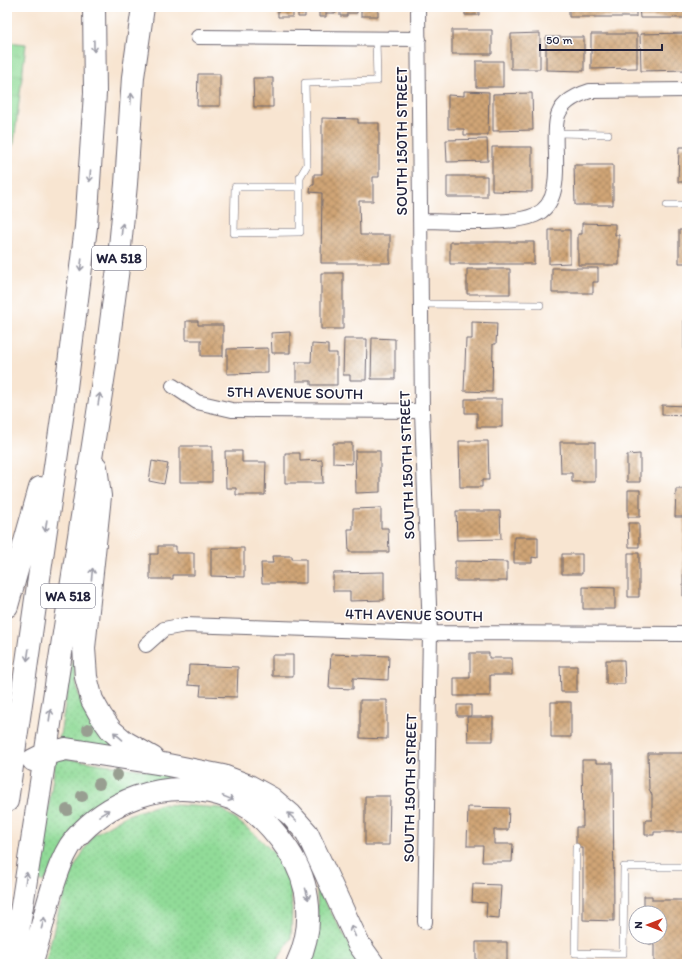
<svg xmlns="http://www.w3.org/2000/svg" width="694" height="971" viewBox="0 0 694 971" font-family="Itim,sans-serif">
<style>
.grass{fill:url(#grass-dots);stroke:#5a7e6a}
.park{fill:url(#park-tufts);stroke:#5a7e6a}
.building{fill:url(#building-cross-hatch)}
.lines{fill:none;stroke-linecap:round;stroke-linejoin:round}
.lane-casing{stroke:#6d6670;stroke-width:8}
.street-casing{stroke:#6d6670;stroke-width:16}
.highway-casing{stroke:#6d6670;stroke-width:24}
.lane{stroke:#fff;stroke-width:7}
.street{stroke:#fff;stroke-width:14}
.highway{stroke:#fff;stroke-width:22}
.tree{fill:#989e91}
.oneway{stroke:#9c9ca7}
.labels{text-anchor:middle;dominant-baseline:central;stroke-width:3;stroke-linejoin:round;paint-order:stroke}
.shield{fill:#fff;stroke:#646476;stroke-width:1}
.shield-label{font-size:14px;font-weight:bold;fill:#22223b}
.street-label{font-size:15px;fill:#22223b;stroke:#fff}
</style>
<defs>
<pattern id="grass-dots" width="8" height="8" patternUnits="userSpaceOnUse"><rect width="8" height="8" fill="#91db98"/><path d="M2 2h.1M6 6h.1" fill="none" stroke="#7dbc84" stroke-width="1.8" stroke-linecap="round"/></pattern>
<pattern id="park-tufts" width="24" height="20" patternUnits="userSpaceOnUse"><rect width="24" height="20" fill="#91db98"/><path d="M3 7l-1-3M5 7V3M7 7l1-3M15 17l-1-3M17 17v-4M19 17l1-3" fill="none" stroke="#7dbc84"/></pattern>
<pattern id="building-cross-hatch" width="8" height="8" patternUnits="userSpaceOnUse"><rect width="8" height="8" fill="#d0a576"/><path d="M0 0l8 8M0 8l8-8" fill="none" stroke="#a88662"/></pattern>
</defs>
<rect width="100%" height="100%" fill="#fff"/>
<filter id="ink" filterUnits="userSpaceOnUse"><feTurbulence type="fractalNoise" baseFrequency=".025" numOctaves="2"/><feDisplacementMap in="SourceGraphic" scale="8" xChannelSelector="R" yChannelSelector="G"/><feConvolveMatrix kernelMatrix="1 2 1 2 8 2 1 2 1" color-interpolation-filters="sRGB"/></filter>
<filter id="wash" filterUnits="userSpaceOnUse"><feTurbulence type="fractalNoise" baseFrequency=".012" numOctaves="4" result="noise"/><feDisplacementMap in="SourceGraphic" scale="16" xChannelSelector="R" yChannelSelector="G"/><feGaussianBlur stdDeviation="0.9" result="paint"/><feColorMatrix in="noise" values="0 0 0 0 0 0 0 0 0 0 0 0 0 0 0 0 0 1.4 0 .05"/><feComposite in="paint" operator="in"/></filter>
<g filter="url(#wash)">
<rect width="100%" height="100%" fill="#f8e5d1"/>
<path class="grass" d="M74,651C75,695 81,720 117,749L59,741Z
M56,757L199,778L136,786L43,882L38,879L39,872Z
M161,804L221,808L257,836L273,852L289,874L292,906L291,938L275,964H45L59,909L74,868L93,835L125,816Z
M317,888L361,964H308L318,934Z"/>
<path class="park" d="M7,42L26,44L14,143L7,156Z"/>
<g id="blocks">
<path class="building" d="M278,7H293V17H278Z
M298,7H315V12H305V17H298Z
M319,7H336V13H326V17H319Z
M340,7H357V13H347V16H340Z
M361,7H378V16H361Z
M465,7H479V15H465Z
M569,7H636V17H569Z
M639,7H687V18H640Z
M452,30H492V54H452Z
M540,33V69H511V34Z
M687,33V70L641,71L640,34Z
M591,34H637V68L591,69Z
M546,37H584V71L546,70Z
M476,61H503V87H476Z
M198,74H220V106H197Z
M253,78H273V107H254Z
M464,91L489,92L488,135H464V129H448V95L464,96Z
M532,93L533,130L493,131V94Z
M322,118L358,119V123H379V177H373V201H359L360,235H390V263H321L322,193L310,192L311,185H314V174H322Z
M487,139L488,161L447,162L446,140Z
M492,147H532V192L492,191Z
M679,147H687V182H678Z
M574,165H613V205H575Z
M447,176H487V197H447Z
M582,223L615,224V235H619V265H578V234H582Z
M549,230H570V263L549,264Z
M679,230H687V263H679Z
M450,242H534V264H450Z
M552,268H598V282H593V293H552Z
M467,269H510V294H467Z
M321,273H343V329H321Z
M186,321H198V325H223V356H201V340H186Z
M472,322L497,323L496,344H493L492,392L464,391L466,339H472Z
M290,332V353H272L271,333Z
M372,338L395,339V379H371Z
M344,339H367L366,380H350V375H343Z
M312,344L328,345V353H337V385H311V381H296V362H311Z
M268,348V373L227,374V349Z
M465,399H502V427H477V413H465Z
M662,405L687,406V416L662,415Z
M459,441H488L489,480H482V487H460Z
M560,442H595V482H572V473H561Z
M333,443H352V464L333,463Z
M180,446H212V482H180Z
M225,451H242V462H266L265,495H236V488H226Z
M355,451H380V492L356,493Z
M285,453H300V461L322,460L323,483H285Z
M640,454V482H627V455Z
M152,461L168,464L164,484L149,481Z
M676,489H687V596H683L684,517H675Z
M628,490H640V517H628Z
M381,508V528H388L389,552H349L348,529H353V509Z
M456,511H500L501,539L457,540Z
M628,523H639V547H629Z
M514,537H538V558L532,557V563H514Z
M158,546H176V553H194V575H173V579H150V554H158Z
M211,548H244V577L211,576Z
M628,553H639V597H628Z
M562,554H582V574H562Z
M272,556H292V559H306V583H262L261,563H273Z
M455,561L507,562V581H455Z
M384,572V600L350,601V591H333V573Z
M583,587L615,588V609H583Z
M470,653H489V658H512V675H490V696H454V678H470Z
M331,654L389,656L388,680L353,678V689L329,688Z
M272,655H293V676H272Z
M685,658H687V742H686Z
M606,660H624L625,684H606Z
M189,665L238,667L237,697L200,696L201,686L188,685Z
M560,666H577V692H561Z
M360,700H387V739L360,738Z
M551,702H571V737H551Z
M457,705H471V716H457Z
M467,717H493V741H468Z
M648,753H687V832H654V835H645V820H652V795L649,789Z
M582,760H596V763H613L614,921L583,920V848H576V827H583Z
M365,796H390L389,845H365Z
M468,807L509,808L508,830H494V844H513L512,862H482L483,846H467Z
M473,884L501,885L499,918L486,917L487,903L472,902Z
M644,896H652V900H687V964H654V944H649V937H660V913L644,911Z
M476,942H507V964H476Z"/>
</g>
</g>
<g filter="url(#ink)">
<use href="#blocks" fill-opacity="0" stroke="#6d6670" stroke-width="1"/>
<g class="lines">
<g class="lane-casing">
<path id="lane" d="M556,133L608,134
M300,187H235L234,233L300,232V177L307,165L305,83L377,81L376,39
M667,205H687
M421,304L540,305
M687,323V353
M576,847L575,953L623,954L624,867H687"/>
</g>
<g class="street-casing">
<path id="street" d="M418,7L422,411L430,633L425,922
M198,37L419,39
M420,221C449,221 510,226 535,215C568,201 551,146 557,119C560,103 577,95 590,91L687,90
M173,386L197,402L232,410L422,411
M146,645L164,629L185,625L430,633L687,634"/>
</g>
<g class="highway-casing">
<path id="highway" d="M96,467L100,496L84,648L86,677L92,700L101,716L111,730L125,742L153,758
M7,606L40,488
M33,760L45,754L66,749L163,764L223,776L249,786L271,798L291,815L307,833L358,943L373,964
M7,801L64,404L86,227L95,93L94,7
M13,964L106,361L118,268L126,184L133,77L143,7
M31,964C43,930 53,865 75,839C108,801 160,781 210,792C224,795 238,800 249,808C265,819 277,834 288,850C311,884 315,926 297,964"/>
</g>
<use href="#lane" class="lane"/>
<use href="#street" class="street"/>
<use href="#highway" class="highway"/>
</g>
<g class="tree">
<circle cx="88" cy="729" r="6"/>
<circle cx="117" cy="775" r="6"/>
<circle cx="99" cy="784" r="6"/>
<circle cx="82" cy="796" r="6"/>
<circle cx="67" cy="810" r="6"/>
</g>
<defs><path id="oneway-shaft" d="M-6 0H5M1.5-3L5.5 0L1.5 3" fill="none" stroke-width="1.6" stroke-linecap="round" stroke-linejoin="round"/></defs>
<g class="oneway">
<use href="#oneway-shaft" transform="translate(94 46) rotate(89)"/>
<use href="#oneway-shaft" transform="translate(131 99) rotate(-86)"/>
<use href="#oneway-shaft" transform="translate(90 176) rotate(95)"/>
<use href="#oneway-shaft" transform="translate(122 229) rotate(-84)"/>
<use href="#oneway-shaft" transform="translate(81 265) rotate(97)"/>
<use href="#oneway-shaft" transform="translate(99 399) rotate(-81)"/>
<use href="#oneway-shaft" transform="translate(46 526) rotate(98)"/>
<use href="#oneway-shaft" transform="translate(92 574) rotate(-84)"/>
<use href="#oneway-shaft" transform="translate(28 655) rotate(98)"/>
<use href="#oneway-shaft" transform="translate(50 715) rotate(-82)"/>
<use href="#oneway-shaft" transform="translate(118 736) rotate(-139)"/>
<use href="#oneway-shaft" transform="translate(228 798) rotate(22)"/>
<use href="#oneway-shaft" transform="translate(104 813) rotate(-32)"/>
<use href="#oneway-shaft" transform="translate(292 817) rotate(-135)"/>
<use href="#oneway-shaft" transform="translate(26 878) rotate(-82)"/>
<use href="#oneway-shaft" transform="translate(307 894) rotate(75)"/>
<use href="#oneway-shaft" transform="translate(43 923) rotate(-74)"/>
<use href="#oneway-shaft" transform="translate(353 931) rotate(-114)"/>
</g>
</g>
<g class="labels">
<g class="shield">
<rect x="92" y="246" width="54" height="24" rx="3"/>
<rect x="41" y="584" width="54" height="24" rx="3"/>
</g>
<g class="shield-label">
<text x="119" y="258">WA 518</text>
<text x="68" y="596">WA 518</text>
</g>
<g class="street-label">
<text transform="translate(402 141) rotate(-90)">SOUTH 150TH STREET</text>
<text transform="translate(295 393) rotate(1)">5TH AVENUE SOUTH</text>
<text transform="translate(407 465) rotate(-92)">SOUTH 150TH STREET</text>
<text transform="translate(414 615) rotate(1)">4TH AVENUE SOUTH</text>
<text transform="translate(410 788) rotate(-89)">SOUTH 150TH STREET</text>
</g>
</g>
<rect width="694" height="971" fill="none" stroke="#fff" stroke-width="24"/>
<g transform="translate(648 925) rotate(270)"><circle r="19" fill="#ffffff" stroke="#a7a7b1"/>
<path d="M0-3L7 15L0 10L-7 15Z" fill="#c8321e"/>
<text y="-6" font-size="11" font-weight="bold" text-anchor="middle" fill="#22223b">N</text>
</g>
<path d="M540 44v6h122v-6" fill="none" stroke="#22223b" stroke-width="2"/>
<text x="546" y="44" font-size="12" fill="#22223b" stroke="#ffffff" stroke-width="3" paint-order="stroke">50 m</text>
</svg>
